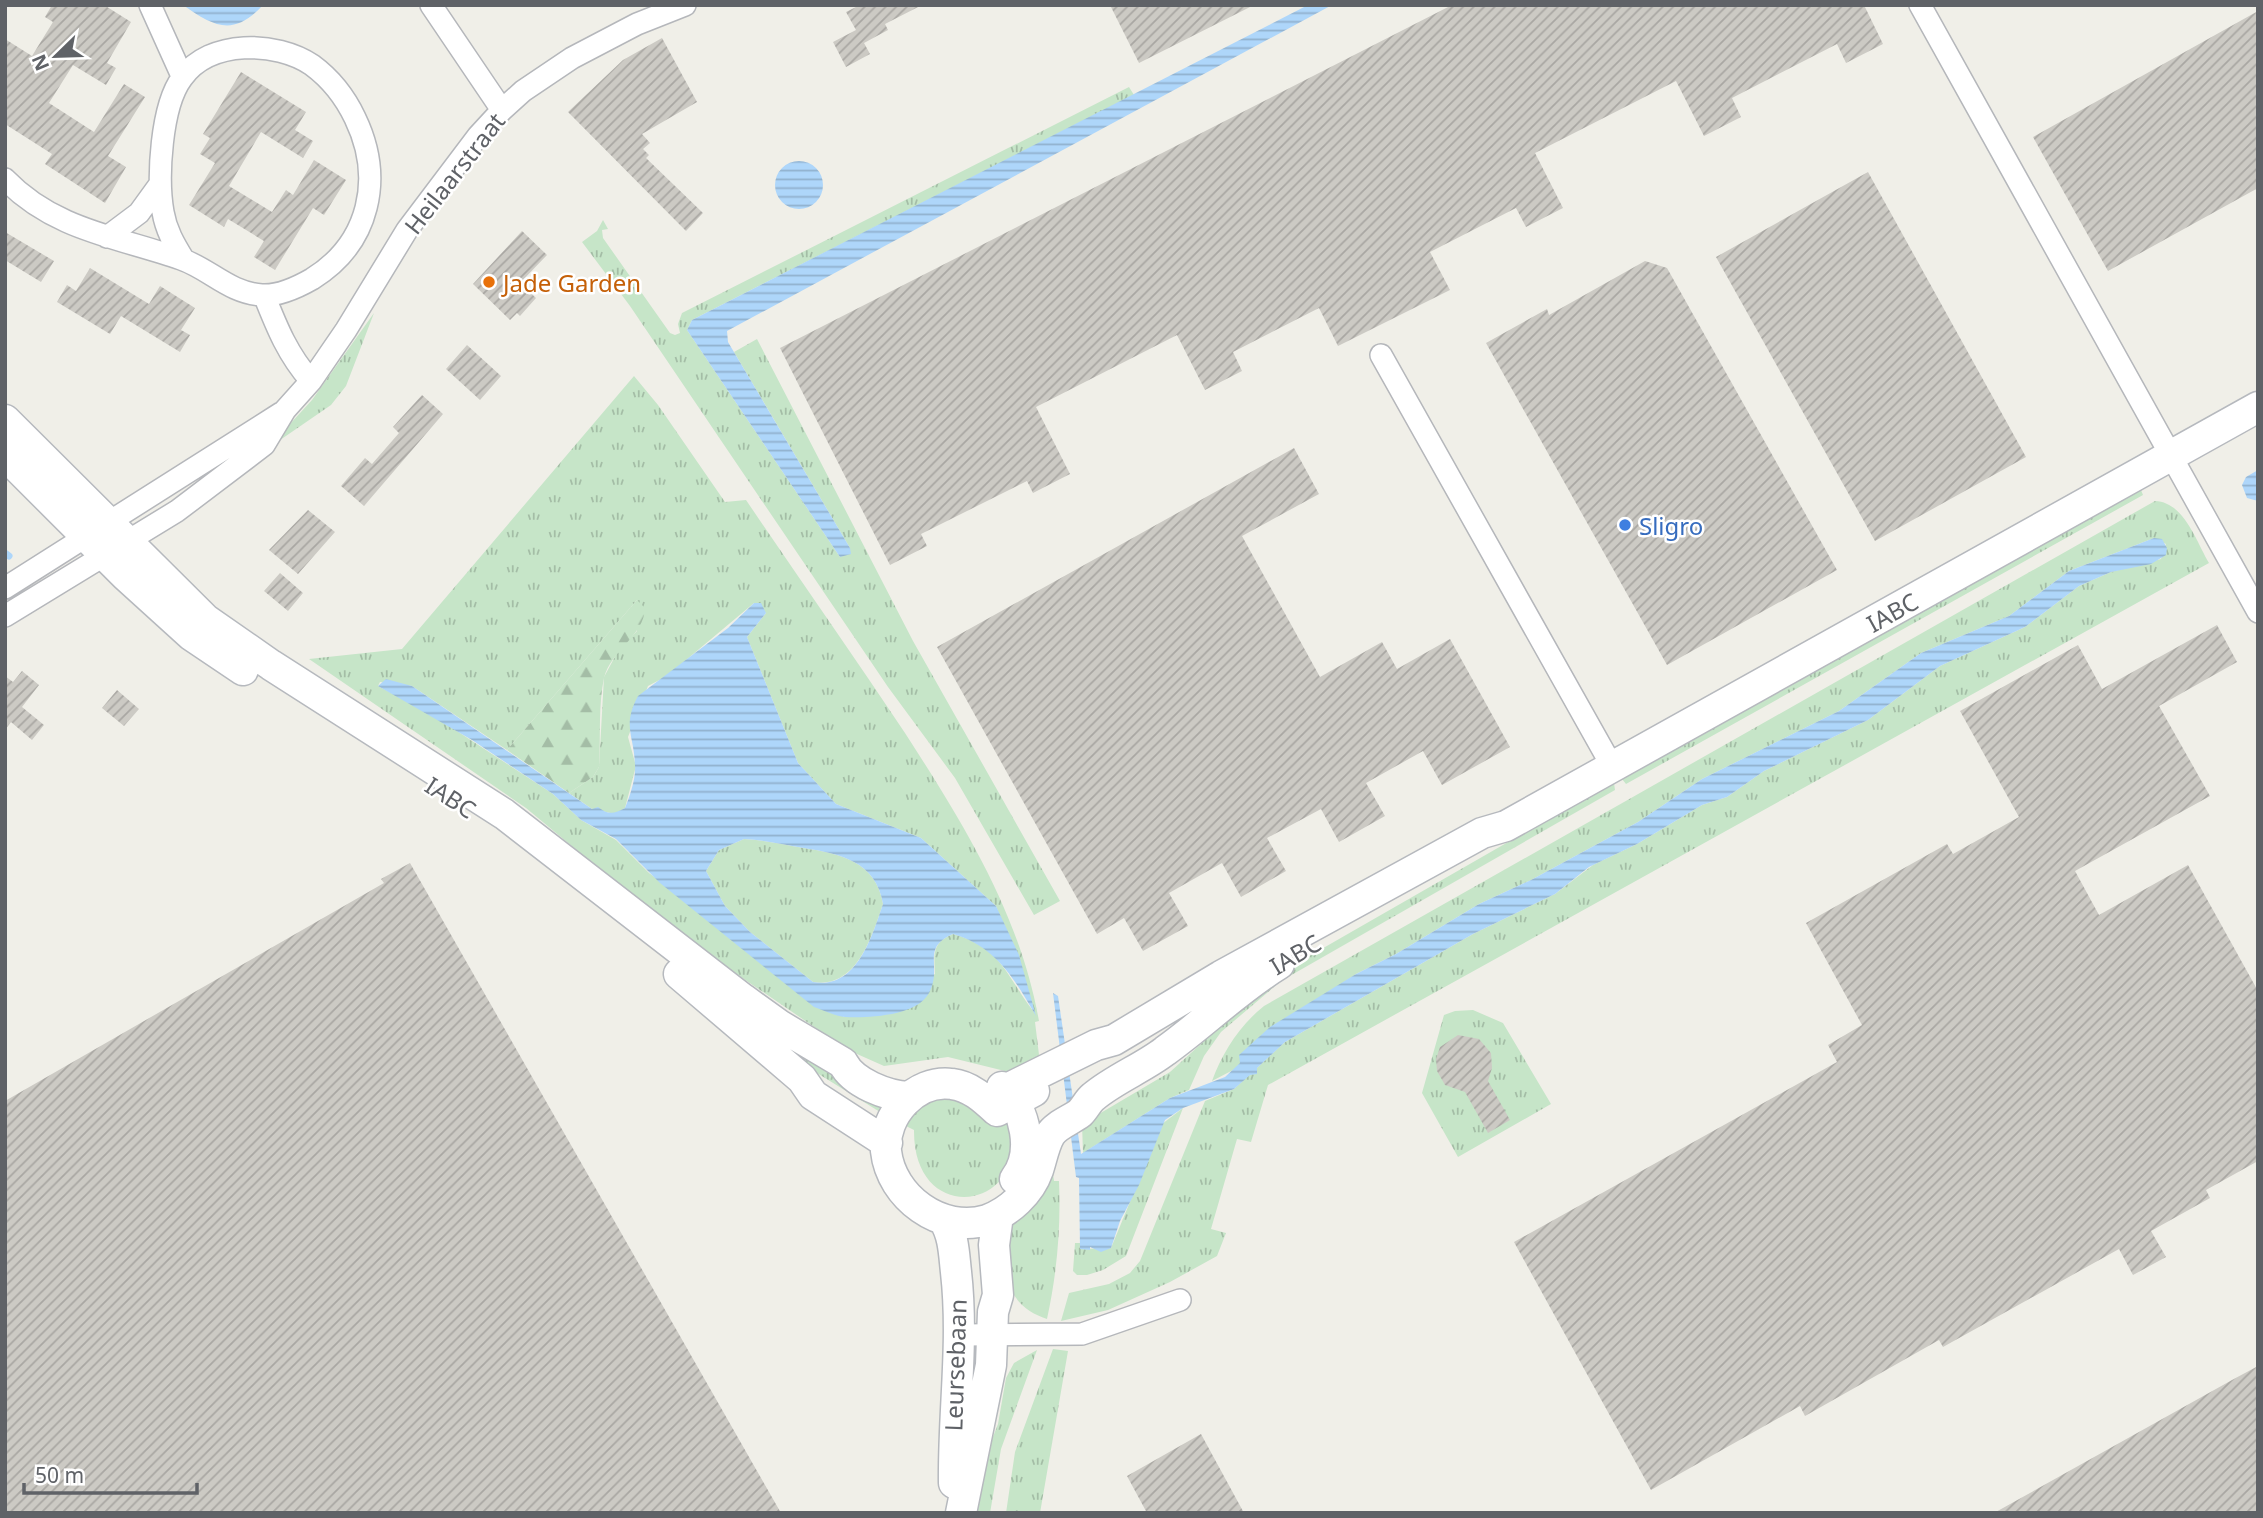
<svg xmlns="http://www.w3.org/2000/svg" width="2263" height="1518" viewBox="0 0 2263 1518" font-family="'Noto Sans',sans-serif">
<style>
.grass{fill:url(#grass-tufts);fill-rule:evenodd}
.forest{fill:url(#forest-firs)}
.water{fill:url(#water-rules);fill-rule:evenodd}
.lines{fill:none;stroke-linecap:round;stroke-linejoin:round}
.stream{stroke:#aed6fa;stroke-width:7}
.building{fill:url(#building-hatch)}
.street-casing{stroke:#b5b7bb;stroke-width:24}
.secondary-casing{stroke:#b6b9be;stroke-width:33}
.street{stroke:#fff;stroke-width:21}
.secondary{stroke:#fff;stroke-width:30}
.food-dot{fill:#e8710a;stroke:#fff;stroke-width:2.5}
.shop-dot{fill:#3f7fe0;stroke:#fff;stroke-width:2.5}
.labels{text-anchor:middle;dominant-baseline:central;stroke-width:5;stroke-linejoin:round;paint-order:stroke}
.street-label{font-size:24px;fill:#5f6267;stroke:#fff}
.food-label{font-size:24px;fill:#c56008;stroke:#fff;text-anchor:start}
.shop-label{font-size:24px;fill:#366cbe;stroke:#fff;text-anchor:start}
</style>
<defs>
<pattern id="grass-tufts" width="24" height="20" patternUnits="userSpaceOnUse" patternTransform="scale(1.75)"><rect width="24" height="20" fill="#c6e5c8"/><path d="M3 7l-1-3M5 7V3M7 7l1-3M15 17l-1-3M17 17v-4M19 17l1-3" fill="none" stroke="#a4bda6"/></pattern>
<pattern id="forest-firs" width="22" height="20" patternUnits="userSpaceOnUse" patternTransform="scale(1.75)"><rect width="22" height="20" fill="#c6e5c8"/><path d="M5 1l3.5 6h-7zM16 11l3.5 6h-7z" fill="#a4bda6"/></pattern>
<pattern id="water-rules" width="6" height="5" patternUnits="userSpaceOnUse" patternTransform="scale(1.75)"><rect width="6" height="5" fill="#aed6fa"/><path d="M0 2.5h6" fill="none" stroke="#91b1ce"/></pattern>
<pattern id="building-hatch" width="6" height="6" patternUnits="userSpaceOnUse" patternTransform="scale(1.75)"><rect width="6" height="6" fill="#cccac4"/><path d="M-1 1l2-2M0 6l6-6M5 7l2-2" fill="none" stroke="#a9a7a3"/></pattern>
</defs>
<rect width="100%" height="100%" fill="#f0efe8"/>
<path class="grass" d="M1129,87L1134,95L692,320L687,330L840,557L850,548L734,352L757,339L913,641L1060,901L1034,915L955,778L888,687L630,306L582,242L597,231L603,220L608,229L602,230L603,238L670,333L675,335L680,333L678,324L682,313Z
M374,313L346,386L331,405L267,449L312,400Z
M634,376L658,405L725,502L746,500C799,578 853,655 905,733C963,823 1020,914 1039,1021L1035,1022L1040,1063L1013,1073L948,1057L884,1066L848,1050L675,932L526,808L309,659L402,649ZM637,600V631L618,651L604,677L599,767L593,777L569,793L592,809L615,814L625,808L636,766L628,737L648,686L667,676L754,603L766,613L747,637L798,763L836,804L921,838L996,906L1034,1012C1007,978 1003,948 953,934C932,943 934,953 935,974L863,1015L844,1017L649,873L616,840L581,820L553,794L431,714L378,686L380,682L412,686L507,750Z
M2141,490L2143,495L1626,784L1622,779L2129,493Z
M2155,501C2184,502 2196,541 2209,563L1268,1085L1251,1142L1237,1139L1211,1229L1226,1233L1217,1256L1170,1282L1108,1310L1061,1321L1069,1293L1109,1284L1130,1273L1140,1261L1205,1101L1234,1089L1285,1042L1473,934L1555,894L1593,865L1637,844L1702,805L1727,797L1764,771L1868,720L1940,666L2025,627L2079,586L2111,572L2161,559L2166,544L2154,538L2069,571L2009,616L1921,653L1839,711L1702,779L1638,822L1531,880L1479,904L1396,954L1356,974L1319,999L1235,1069L1212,1081C1222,1053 1240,1025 1264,1006Z
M1611,783H1614L1615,790L1281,981L1221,1032L1204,1056L1189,1090L1170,1098L1083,1153L1082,1124L1170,1072L1278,974Z
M744,839C765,840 784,845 804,848C840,854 876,861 883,904C872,936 857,989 813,982L750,932L725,906L706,871L719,850Z
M699,978L886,1102L880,1112L804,1065Z
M1473,1010L1503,1023L1551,1104L1458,1157L1422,1093L1444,1015L1455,1011Z
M940,1093L1009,1113C1040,1209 913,1233 914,1130L900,1123Z
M1183,1108L1126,1256L1103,1270L1087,1275H1077L1073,1271L1075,1243H1080V1249L1111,1248L1162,1124Z
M1051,1161L1054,1181H1059C1061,1228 1057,1273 1047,1319C1029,1313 1016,1303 1009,1285L1008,1229Z
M1053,1349L1068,1351L1040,1513H1006L1015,1452Z
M1037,1350L1001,1449L990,1513H970L975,1483L998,1424L1006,1378L1014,1363Z"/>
<path class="forest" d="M637,600L645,608C644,636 611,650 604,678C598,706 601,739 599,767L593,777L569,793L507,750Z"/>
<path class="water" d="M183,5H263C234,37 214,27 183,5Z
M1308,5H1332L727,331L728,342L850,548L851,554L840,557L687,330L692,320Z
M775 185a24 24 0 1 1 48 0a24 24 0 1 1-48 0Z
M2258,470V501L2247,498L2242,485L2246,477Z
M2154,538L2162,539L2167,548L2166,555L2151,564L2111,572L2079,586L2025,627L1940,666L1868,720L1764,771L1727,797L1702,805L1637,844L1589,867L1555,894L1473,934L1285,1042L1257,1068V1074L1250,1075L1234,1089L1183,1108L1165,1120L1139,1185L1120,1221L1111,1248L1101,1252L1090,1247V1250L1080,1249L1079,1178L1076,1177L1053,993L1058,996L1081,1154L1170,1098L1225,1077L1240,1063L1239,1055L1270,1027L1356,974L1396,954L1479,904L1531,880L1638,822L1702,779L1839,711L1921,653L2009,616L2069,571Z
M754,603H761L766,613L747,637L798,763L836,804L921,838L996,906L1019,955L1036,1016C1015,980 996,946 953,934C920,948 943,967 929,993C917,1016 869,1018 845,1017C835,1016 823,1010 814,1007L660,883L616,839L581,820L553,794L472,740L378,686L386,679L412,686L592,809L598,807C608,815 614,814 625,808C630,795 636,779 635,765C634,735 622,726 638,696L728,628ZM744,839C765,840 784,845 804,848C840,854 876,861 883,904C872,936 857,990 813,982L750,932L725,906L706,871L719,850Z"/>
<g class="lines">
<path class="stream" d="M5,553L9,556"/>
</g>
<path class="building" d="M52,5H104L131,22L107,63L116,68L106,85L73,65L49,103L94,132L124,84L145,97L108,156L126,167L105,203L45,164L52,154L5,124V39L32,56L53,22L45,17Z
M860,5H922L885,24L888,30L864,43L870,54L846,67L833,42L856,30L846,12Z
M1110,5H1254L1139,63Z
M1452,5H1864L1883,44L1846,63L1837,44L1732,98L1741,117L1704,136L1676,81L1535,153L1563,208L1526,227L1516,208L1430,252L1450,290L1338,346L1319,308L1233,352L1242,371L1205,390L1177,335L1036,407L1070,474L1033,493L1027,481L921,534L927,546L890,565L780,348Z
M2258,11V188L2108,271L2033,137Z
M662,38L697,102L642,134L650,143L643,149L649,155L646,158L703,213L686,231L568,112L623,60Z
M241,72L306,112L295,130L313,141L303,158L261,132L229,186L272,212L286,190L293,195L314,160L346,180L324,215L313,208L275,270L254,257L264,241L228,219L224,227L189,205L215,163L200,154L210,138L203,134Z
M1868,172L2026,457L1875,541L1716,257Z
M522,231L547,255L520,283L536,298L520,316L517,313L510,320L473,284Z
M5,232L54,261L41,282L5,260Z
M1645,261L1667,268L1837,570L1667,665L1486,343L1547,309L1549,315Z
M90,268L149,304L160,286L195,308L181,330L190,335L180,352L121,316L110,334L57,302L67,285L76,291Z
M467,345L501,376L480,400L446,369Z
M422,395L443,414L364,506L341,486L365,458L372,464L399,433L393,427Z
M1294,448L1319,494L1242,536L1320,677L1382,642L1397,669L1450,639L1510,747L1442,785L1423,751L1366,783L1385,816L1339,842L1321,809L1267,838L1286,871L1241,897L1222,863L1169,893L1188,926L1143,951L1124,918L1097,934L937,647Z
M308,510L335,532L298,574L269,550Z
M280,573L303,593L288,611L264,591Z
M2217,625L2237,662L2159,706L2210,796L2075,871L2099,915L2188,865L2258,991V1161L2206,1190L2210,1198L2151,1231L2166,1257L2133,1275L2119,1249L1943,1347L1939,1340L1805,1416L1800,1406L1651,1490L1514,1242L1837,1062L1828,1045L1862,1025L1806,923L1947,844L1953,854L2019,817L1960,711L2078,645L2102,689Z
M22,671L39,685L22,707L44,725L32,740L11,722L5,730V676L13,682Z
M117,690L139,709L124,726L102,708Z
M410,863L781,1513H5V1101L384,883L381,879Z
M1458,1035L1479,1039L1491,1053L1492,1068L1488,1081L1510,1120L1488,1133L1465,1092L1445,1085L1437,1071L1436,1059L1440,1047Z
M2258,1366V1513H1994L2232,1380Z
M1201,1434L1244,1513H1147L1127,1476Z"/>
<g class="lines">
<g class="street-casing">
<path id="street" d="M150,5L182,76
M431,5L502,110
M1920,5L2258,612
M5,179C54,230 118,237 181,259C210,269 229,293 262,295C278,296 298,287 312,279C370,243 384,178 355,118C345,97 331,79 312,65C276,41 210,39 182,78C161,106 157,178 163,212C166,230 174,244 184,260
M107,237L139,213L160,184
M264,295C277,328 288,355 311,381
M1381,355L1613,768
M5,588L281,413
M5,616L177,511L264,445L285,410L311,381L346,330L407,230L478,136L502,110L523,91L572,58L637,24L685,5
M961,1335L1082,1334L1180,1300"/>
</g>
<g class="secondary-casing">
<path id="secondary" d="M5,420L205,619L271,665L504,814L743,999L779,1025L843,1063C853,1083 887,1096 909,1097
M5,455L126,576L191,635L243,670
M679,974L802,1079L813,1095L887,1143
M1002,1087C1026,1109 1035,1153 1015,1179
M1005,1090L1096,1045L1114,1040L1221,976L1482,833L1506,826L2258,407
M1034,1091L997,1111C984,1099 970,1086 952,1084C916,1079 883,1115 886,1151C891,1197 941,1234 987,1220C1009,1212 1030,1193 1038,1170C1042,1158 1044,1145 1050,1135C1056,1125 1071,1120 1080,1113C1085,1108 1088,1101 1093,1097C1114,1079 1143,1068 1165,1051C1204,1023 1238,989 1279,964
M944,1220C954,1236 954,1255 956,1272C964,1343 953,1412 954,1483
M961,1513L991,1365L993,1312L998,1295L994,1245L998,1215"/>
</g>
<use href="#street" class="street"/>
<use href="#secondary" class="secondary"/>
</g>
<circle class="food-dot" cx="489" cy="282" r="7"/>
<circle class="shop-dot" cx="1625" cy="525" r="7"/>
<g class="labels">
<g class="street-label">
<text transform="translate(454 173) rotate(-52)">Heilaarstraat</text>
<text transform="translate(1892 612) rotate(-29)">IABC</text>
<text transform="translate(451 797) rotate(33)">IABC</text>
<text transform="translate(1295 954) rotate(-31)">IABC</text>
<text transform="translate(955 1365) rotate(-88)">Leursebaan</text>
</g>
<g class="food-label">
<text x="503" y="282">Jade Garden</text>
</g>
<g class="shop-label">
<text x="1639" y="525">Sligro</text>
</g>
</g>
<rect width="2263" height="1518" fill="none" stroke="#5f6267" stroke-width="14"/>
<g transform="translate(56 56) rotate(247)" stroke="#ffffff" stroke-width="5" paint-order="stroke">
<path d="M0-5L12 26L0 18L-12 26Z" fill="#5f6267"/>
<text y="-10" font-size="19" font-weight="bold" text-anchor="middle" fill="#5f6267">N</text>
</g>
<path d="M24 1483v10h173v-10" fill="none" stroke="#5f6267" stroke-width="3.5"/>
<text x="35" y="1483" font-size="21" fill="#5f6267" stroke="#ffffff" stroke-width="5" paint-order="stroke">50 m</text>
</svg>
